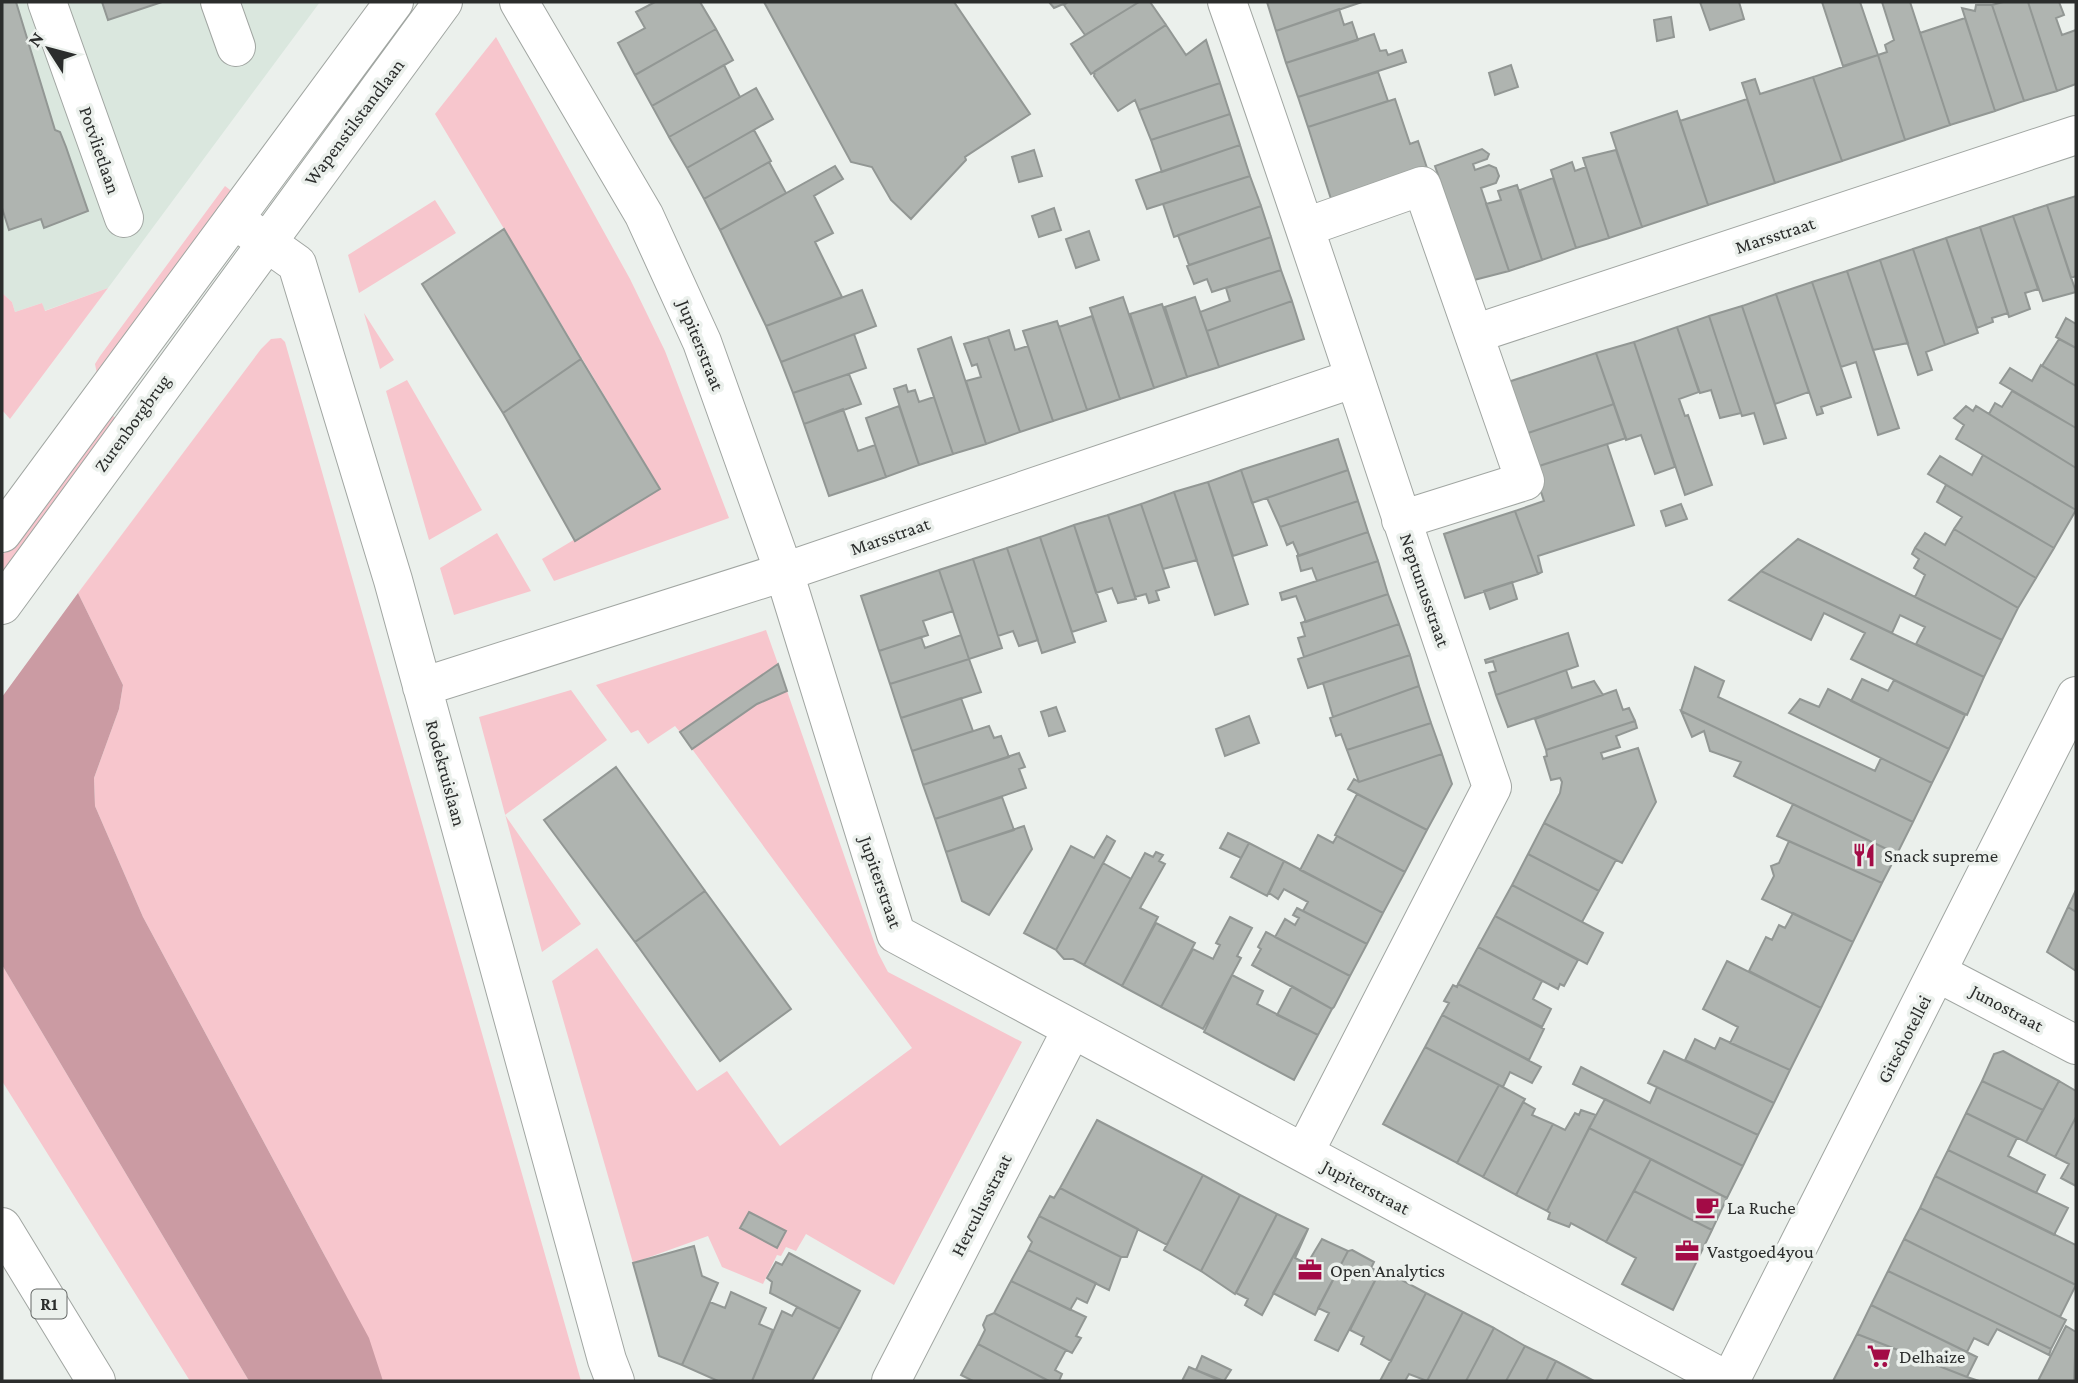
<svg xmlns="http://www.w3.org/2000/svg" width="2078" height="1383" viewBox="0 0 2078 1383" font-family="'Crimson Pro',serif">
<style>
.built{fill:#dae7de}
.green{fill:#f7c6cd}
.forest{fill:#cb9ba3}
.building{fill:#afb4b0;stroke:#929794;stroke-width:2}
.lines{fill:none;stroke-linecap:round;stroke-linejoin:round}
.street-casing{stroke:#a1a6a2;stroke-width:40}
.secondary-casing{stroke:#a1a6a2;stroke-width:40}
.highway-casing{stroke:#a1a6a2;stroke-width:40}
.street{stroke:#fff;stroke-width:38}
.secondary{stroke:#fff;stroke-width:38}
.highway{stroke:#fff;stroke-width:38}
.labels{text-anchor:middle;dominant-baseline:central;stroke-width:7;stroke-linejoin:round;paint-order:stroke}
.shield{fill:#ebf0ec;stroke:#656866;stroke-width:2}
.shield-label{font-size:18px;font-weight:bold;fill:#2b2d2c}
.street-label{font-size:19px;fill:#2b2d2c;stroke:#ebf0ec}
.poi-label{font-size:19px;fill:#2b2d2c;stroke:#ebf0ec;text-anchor:start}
</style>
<rect width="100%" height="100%" fill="#ebf0ec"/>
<path class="built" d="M2,2H320L108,288L44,311L42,303L15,312L12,302L2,293Z"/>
<path class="green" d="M496,37L630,279L665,351L729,518L554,581L542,559L660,488L435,114Z
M225,186L234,193L97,374L95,364L100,356Z
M435,200L456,233L359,293L348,255Z
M108,288L10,419L2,410V293L12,302L15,312L42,303L45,311Z
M364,313L394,360L380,369Z
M281,338L285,342L581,1381H383L325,1256L143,917L95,806L94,778L119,709L123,685L78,593L261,349L271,339Z
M407,380L482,510L429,540L386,391Z
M107,412L116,418L2,574V556Z
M497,533L531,591L454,615L440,568Z
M766,630L778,664L680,732L675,726L648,744L638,730L631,733L596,685Z
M571,690L607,740L505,815L581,924L542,952L479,717Z
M787,691L878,953L888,972L1022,1042L894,1285L806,1234L796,1251L786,1247L781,1256L777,1255L763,1284L722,1267L708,1236L633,1263L552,981L597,948L697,1091L727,1071L780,1146L912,1048L692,749L757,704Z
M2,965L249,1381H190L2,1081Z"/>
<path class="forest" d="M78,593L123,685L119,709L94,778L95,806L143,917L369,1338L383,1381H249L2,965V697Z"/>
<path class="building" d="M2,2H16L55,130L60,132L66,147L88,211L44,228L41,219L9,230L2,208Z
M102,2H162L108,20Z
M655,2H700L716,29L635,75L618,43L645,28L636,12Z
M764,2H954L1030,114L965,157L966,160L911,219L891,200L872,167L851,162Z
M1049,2H1068L1054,8Z
M1068,2H1139L1085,35L1064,5Z
M1139,2H1150L1166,25L1091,74L1071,44Z
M1267,2H1362L1276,31Z
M1700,2H1739L1744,19L1710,30Z
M1822,2H1860L1878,55L1843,66Z
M1882,2H1910L1950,125L1905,140L1878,55L1887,52L1885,45L1894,40Z
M2003,2H2028L2057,91L2024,101L1992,5Z
M2028,2H2059L2064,15L2056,18L2062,35L2076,30V84L2057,91Z
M1976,5H1992L2024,101L1995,111L1962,8L1975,11Z
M1339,9L1344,25L1352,22L1358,40L1286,63L1276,31Z
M1671,17L1674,37L1657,41L1654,20Z
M1965,18L1995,111L1950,125L1920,33Z
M1166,25L1186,55L1206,40L1220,83L1139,110L1135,100L1118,111L1094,76L1095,71Z
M716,29L733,60L652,106L635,75Z
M1374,34L1380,51L1386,50L1388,55L1402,50L1406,62L1298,97L1286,63Z
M1878,55L1905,140L1842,161L1813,77Z
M724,65L740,97L669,137L652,106Z
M1511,65L1518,87L1495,95L1489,73Z
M1378,72L1388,101L1308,127L1298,97Z
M1813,77L1842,161L1775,183L1742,83L1755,79L1760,94Z
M1220,83L1230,114L1151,140L1139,110Z
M756,88L773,119L687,168L669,137Z
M1395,99L1410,144L1418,141L1427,168L1331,199L1308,127Z
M1747,99L1775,183L1708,205L1680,121Z
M1677,111L1708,205L1642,227L1611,133Z
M1230,114L1240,145L1162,172L1151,140Z
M754,130L771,161L704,199L687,168Z
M1240,145L1250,176L1147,209L1136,180Z
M1482,149L1489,154L1487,159L1473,164L1475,170L1489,165L1496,168L1499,176L1496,183L1481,188L1509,271L1474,280L1435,166Z
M1034,150L1042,176L1019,182L1012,157Z
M1616,150L1642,227L1609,238L1583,158Z
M769,162L786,193L720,230L704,199Z
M1572,162L1575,171L1586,167L1609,238L1576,248L1551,170Z
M835,166L843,179L814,196L833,233L815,242L842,297L766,326L720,230Z
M1250,176L1261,206L1174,237L1163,204Z
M1553,178L1576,248L1542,260L1520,190Z
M1517,185L1542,260L1509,271L1486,204L1501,200L1498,191Z
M2076,196V276L2071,278L2047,205Z
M2047,205L2076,292L2043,301L2013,216Z
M1261,206L1271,237L1189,265L1178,235Z
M1054,208L1061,230L1039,237L1032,216Z
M2013,216L2038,289L2025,293L2030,309L2009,317L1980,227Z
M1980,227L2008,313L1992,318L1993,322L1977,328L1946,238Z
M504,229L581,359L503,413L422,284Z
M1089,231L1099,260L1076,268L1066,239Z
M1271,237L1281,270L1212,292L1207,279L1194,284L1187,266Z
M1946,238L1978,333L1945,345L1913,249Z
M1913,249L1945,345L1926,352L1932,370L1918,375L1880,260Z
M1880,260L1908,343L1873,350L1847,271Z
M1281,270L1292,301L1207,331L1200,312L1230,301L1226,288Z
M1847,271L1899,428L1878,435L1856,362L1841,367L1812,282Z
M1812,282L1851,397L1821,407L1823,413L1817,415L1776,294Z
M862,290L876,326L781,362L766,326Z
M1776,294L1809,392L1775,404L1742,306Z
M1123,297L1154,388L1120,399L1090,308Z
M1195,297L1219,367L1187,377L1165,307Z
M1292,301L1304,339L1219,367L1207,331Z
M1162,304L1187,377L1154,388L1130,314Z
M1742,306L1786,438L1764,444L1754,413L1742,416L1709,316Z
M1092,316L1120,399L1087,410L1059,327Z
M1709,316L1741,413L1720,418L1711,390L1700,393L1677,327Z
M2066,318L2076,324V348L2056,337Z
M1057,321L1087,410L1053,421L1023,331Z
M1677,327L1699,392L1679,399L1685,416L1688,415L1712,485L1685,495L1634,342Z
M1009,330L1015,350L1028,346L1053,421L1020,432L988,337Z
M854,334L866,368L793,393L781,362Z
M951,337L986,444L953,454L918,349Z
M988,337L1020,432L986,444L966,381L981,377L977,364L972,366L964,344Z
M2059,339L2076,348V386L2042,366Z
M1634,342L1675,467L1655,474L1641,435L1626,440L1596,353Z
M1596,353L1614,404L1522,435L1505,383Z
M581,359L660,489L575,541L503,413Z
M2041,365L2076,386V428L2000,383L2010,368L2032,381Z
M849,374L861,404L804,424L793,393Z
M906,385L908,392L915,390L919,402L934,397L953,454L919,465L894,389Z
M2012,391L2076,428V468L1989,414L1995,403L2002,407Z
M1614,404L1626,438L1533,468L1522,435Z
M899,406L919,465L886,477L866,418Z
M1966,406L1973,411L1976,406L2076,468V510L1956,439L1964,425L1954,418Z
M843,409L858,451L875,445L886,477L829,496L804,424Z
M1338,439L1348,470L1252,503L1241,470Z
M1607,444L1634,525L1538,556L1542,572L1538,574L1515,511L1544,501L1533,468Z
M1983,455L2076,510L2054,548L1928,474L1940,456L1972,475Z
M1241,470L1267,545L1233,556L1208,482Z
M1348,470L1358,501L1280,527L1267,498Z
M1208,482L1248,604L1215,615L1174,492Z
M1946,485L2054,548L2036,578L1954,529L1962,517L1937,502Z
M1174,492L1197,560L1163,569L1141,504Z
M1358,501L1368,532L1299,556L1293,542L1287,545L1280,527Z
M1141,504L1169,587L1156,591L1159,600L1149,603L1146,594L1135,597L1108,515Z
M1681,504L1687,519L1666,526L1661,511Z
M1515,511L1538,574L1465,598L1444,534Z
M1108,515L1136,599L1118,603L1112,588L1096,593L1074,525Z
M1074,525L1106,621L1072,632L1040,537Z
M1954,529L2036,578L2018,608L1915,548L1925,533L1945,545Z
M1368,532L1378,561L1317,581L1312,568L1301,571L1297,556Z
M1040,537L1075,642L1042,653L1007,548Z
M1798,539L2002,640L1984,677L1916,644L1925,627L1900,615L1892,633L1761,571Z
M1007,548L1038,640L1019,646L1013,631L998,636L973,559Z
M1915,548L2018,608L2002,640L1915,597L1925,575L1914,568L1919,559L1912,554Z
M973,559L1002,648L969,659L939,570Z
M1378,561L1388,594L1306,622L1296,596L1282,600L1280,593Z
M939,570L953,611L923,621L928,635L879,651L861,596Z
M1761,571L1984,677L1967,715L1851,659L1865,633L1824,613L1811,640L1729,600Z
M1512,582L1517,599L1490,609L1484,591Z
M1388,594L1399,624L1304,657L1298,638L1305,636L1301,623Z
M1399,624L1410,655L1308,688L1298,659Z
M1568,633L1578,666L1496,695L1489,673L1496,671L1493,661L1486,663L1485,660Z
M961,635L969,659L890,684L879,651L921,637L925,648Z
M1410,655L1419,686L1333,717L1323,683Z
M969,659L981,692L901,718L890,684Z
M778,664L787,691L757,704L692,749L680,732Z
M1695,667L1724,681L1718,697L1875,771L1881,758L1932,783L1913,822L1681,711Z
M1566,670L1572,688L1594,681L1603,695L1508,727L1496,695Z
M1862,679L1888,691L1894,680L1965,715L1949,749L1851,701Z
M1419,686L1431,723L1347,750L1341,734L1336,736L1330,718Z
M1828,689L1949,749L1932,783L1789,713L1800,699L1819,707Z
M1616,690L1623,710L1629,708L1635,721L1546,750L1535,719Z
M961,698L973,731L912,751L901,718Z
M1056,707L1065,731L1049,736L1041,712Z
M1681,711L1913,822L1897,854L1734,776L1741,762L1710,751L1704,731L1692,737Z
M1249,716L1259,743L1225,756L1216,729Z
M1635,721L1637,728L1616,736L1620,747L1601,753L1603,759L1638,748L1656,802L1622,863L1544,823L1560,793L1562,782L1560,778L1551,780L1544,757L1547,756L1546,750Z
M1431,723L1442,754L1359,782L1347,750Z
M989,726L994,738L1001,736L1009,757L923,785L912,751Z
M1019,753L1025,767L1019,769L1026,788L935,819L923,785Z
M1442,754L1452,784L1427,830L1348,789L1354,779L1359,782Z
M616,767L705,891L635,942L544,820Z
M1357,794L1427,830L1405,872L1335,835Z
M1002,797L1014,830L946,852L935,819Z
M1793,804L1897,854L1882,883L1777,836Z
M1544,823L1616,860L1599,891L1528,854Z
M1024,826L1032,849L989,915L962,901L946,852Z
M1228,833L1249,843L1241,858L1220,848Z
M1318,835L1333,843L1337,836L1405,872L1383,913L1300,870Z
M1107,836L1115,841L1056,950L1024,933L1071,846L1094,858Z
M1789,841L1882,883L1853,942L1762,899L1774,876L1771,866L1779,863Z
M1249,843L1284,861L1267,896L1231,877Z
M1156,852L1163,855L1159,861L1165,864L1140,908L1158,917L1122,986L1084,965L1145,853L1153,857Z
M1528,854L1599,891L1582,922L1512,885Z
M1284,861L1383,913L1367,944L1303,911L1308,902L1284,889L1278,899L1269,893Z
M1103,863L1131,879L1084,965L1073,959H1064L1056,950Z
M1512,885L1603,933L1587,964L1495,916Z
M2076,890V912L2068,907Z
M705,891L791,1009L720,1061L635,942Z
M2068,907L2076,912V971L2047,952Z
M1297,908L1367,944L1350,976L1275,937L1285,919L1295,925L1299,918L1293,915Z
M1793,913L1853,942L1821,1008L1749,971L1766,937L1772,940L1779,925L1785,928Z
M1495,916L1578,960L1564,986L1560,984L1558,989L1478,947Z
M1230,917L1252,928L1237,956L1241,958L1203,1029L1161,1007L1193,949L1213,959L1220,945L1216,943Z
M1156,923L1195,943L1161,1007L1122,986Z
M1266,932L1350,976L1334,1007L1332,1009L1252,965L1261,949L1258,947Z
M1478,947L1542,981L1533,999L1551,1009L1542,1027L1458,984Z
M1727,961L1821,1008L1790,1070L1730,1043L1738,1027L1703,1009Z
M1232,975L1263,991L1257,1004L1318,1035L1294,1080L1204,1032Z
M1458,984L1544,1029L1529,1060L1442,1015L1449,1003L1444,1001L1453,985L1457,987Z
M1292,986L1332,1009L1318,1035L1277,1015Z
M1442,1015L1541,1067L1532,1083L1510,1072L1503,1087L1425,1047Z
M1720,1038L1790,1070L1774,1103L1685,1060L1695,1039L1715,1049Z
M1425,1047L1499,1085L1457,1163L1383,1124Z
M1664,1051L1774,1103L1758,1135L1648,1083Z
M2003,1051L2059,1081L2043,1110L1982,1081L1994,1054Z
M1581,1067L1650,1103L1657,1087L1758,1135L1743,1166L1573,1084Z
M1982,1081L2043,1110L2026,1142L1966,1113Z
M2059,1081L2076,1091V1117L2055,1157L2026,1142Z
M1499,1085L1525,1099L1483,1177L1457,1163Z
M1605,1099L1743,1166L1727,1198L1589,1128Z
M1523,1102L1535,1109L1532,1115L1553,1124L1516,1195L1483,1177Z
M1581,1110L1596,1115L1547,1211L1516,1195L1553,1124L1565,1130L1575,1113L1579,1115Z
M1966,1113L2017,1138L2008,1156L2045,1175L2036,1193L1948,1150Z
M2076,1117V1186L2061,1178L2069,1164L2055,1157Z
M1097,1120L1203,1175L1167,1245L1060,1188Z
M1589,1128L1651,1159L1606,1242L1571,1223L1569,1227L1548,1219L1550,1213L1547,1211Z
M1948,1150L2068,1208L2054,1235L1935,1176Z
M1651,1159L1727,1198L1712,1230L1634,1191Z
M1203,1175L1240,1195L1201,1271L1164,1250Z
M1935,1176L2076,1245V1285L1920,1208Z
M1060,1188L1138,1229L1127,1257H1121L1039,1216L1050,1196L1054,1198Z
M1634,1191L1712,1230L1673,1310L1622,1284L1636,1258L1606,1242Z
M1240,1195L1277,1214L1235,1294L1201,1271Z
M1920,1208L2076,1285L2060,1317L1904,1239Z
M749,1212L786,1231L777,1248L740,1228Z
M1277,1214L1308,1229L1262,1315L1245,1305L1248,1299L1236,1293Z
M1039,1216L1121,1257L1109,1290L1028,1250L1032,1242L1028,1237Z
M1308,1229L1295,1258L1307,1264L1322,1239L1348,1251L1315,1315L1273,1293Z
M1904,1239L2066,1320L2051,1349L1888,1271Z
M694,1246L702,1276L718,1283L682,1365L659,1356L633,1263Z
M1028,1250L1096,1283L1087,1303L1077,1298L1070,1310L1011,1281Z
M1352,1250L1374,1262L1371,1268L1377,1271L1379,1267L1381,1269L1338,1351L1315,1340L1329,1313L1318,1308L1348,1251Z
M789,1253L860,1291L840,1329L770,1293L772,1282L767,1278L776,1262L782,1265Z
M1381,1269L1426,1293L1391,1361L1361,1344L1364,1337L1350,1330Z
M1888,1271L2051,1349L2049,1355L1997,1329L1988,1345L1974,1338L1967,1352L1871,1305Z
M1011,1281L1086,1317L1076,1336L1081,1338L1072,1353L994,1313Z
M731,1292L766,1308L759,1324L773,1330L752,1381H718L682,1365L710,1302L725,1308Z
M1426,1293L1463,1312L1427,1381L1409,1374L1405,1381H1380Z
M1871,1305L1977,1357L1967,1377L1857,1334Z
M797,1307L840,1329L812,1381H752L782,1311L792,1316Z
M1463,1312L1494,1328L1466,1381H1427Z
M994,1313L1066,1350L1055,1370L1062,1374L1059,1381H1049L978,1344L985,1330L983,1325L987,1316Z
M2066,1326L2076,1332L2074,1381H2038Z
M1494,1328L1525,1346L1506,1381H1466Z
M1857,1334L1967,1377L1979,1381H1833Z
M978,1344L1049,1381H973L961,1375Z
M1525,1346L1556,1361L1546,1381H1506Z
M1202,1356L1231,1370L1224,1381L1196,1370Z
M1556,1361L1594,1381H1546Z
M1189,1367L1196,1370L1221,1381H1182Z"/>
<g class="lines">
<g class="street-casing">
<path id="street" d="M47,2L124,218
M220,2L236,47
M519,2L644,215L702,342L784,572L896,934L1728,1381
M1227,2C1319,262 1402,526 1492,787L1304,1153
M234,219L297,264L393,580L607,1360L615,1381
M1306,227L1422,186L1525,481L1401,520
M1474,334L2076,135
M422,687L784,572L1355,378
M1938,973L2076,1045
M891,1381L1072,1029"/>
</g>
<g class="secondary-casing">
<path id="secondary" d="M2,533L394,2
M2,605L443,2
M1730,1381L2076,696"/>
</g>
<g class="highway-casing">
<path id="highway" d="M2,1227L96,1381"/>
</g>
<use href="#street" class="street"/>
<use href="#secondary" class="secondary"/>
<use href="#highway" class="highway"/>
</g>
<defs>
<g id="restaurant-bare" transform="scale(1.89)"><path d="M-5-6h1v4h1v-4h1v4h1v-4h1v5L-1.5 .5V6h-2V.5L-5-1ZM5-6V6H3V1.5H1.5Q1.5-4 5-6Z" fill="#a30b46" stroke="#ebf0ec" stroke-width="2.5" paint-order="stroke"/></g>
<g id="cafe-bare" transform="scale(1.89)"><path d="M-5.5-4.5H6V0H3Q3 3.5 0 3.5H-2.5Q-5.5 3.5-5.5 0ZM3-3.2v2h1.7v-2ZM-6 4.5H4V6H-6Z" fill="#a30b46" stroke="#ebf0ec" stroke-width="2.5" paint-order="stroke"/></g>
<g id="office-bare" transform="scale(1.89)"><path d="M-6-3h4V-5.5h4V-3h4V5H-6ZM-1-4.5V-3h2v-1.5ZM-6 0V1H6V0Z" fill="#a30b46" stroke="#ebf0ec" stroke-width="2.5" paint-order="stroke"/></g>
<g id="supermarket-bare" transform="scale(1.89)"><path d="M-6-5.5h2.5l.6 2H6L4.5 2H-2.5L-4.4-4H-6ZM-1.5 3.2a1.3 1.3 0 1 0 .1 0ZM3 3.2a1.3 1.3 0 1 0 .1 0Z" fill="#a30b46" stroke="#ebf0ec" stroke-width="2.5" paint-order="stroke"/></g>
</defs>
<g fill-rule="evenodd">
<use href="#restaurant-bare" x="1864" y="855"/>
<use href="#cafe-bare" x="1707" y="1207"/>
<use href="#office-bare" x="1687" y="1251"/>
<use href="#office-bare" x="1310" y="1270"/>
<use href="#supermarket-bare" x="1879" y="1356"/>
</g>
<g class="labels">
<rect class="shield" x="31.5" y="1289.5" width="35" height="29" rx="5"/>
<g class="shield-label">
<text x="49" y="1304">R1</text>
</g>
<g class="street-label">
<text transform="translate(354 122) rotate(-53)">Wapenstilstandlaan</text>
<text transform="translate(100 150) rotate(71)">Potvlietlaan</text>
<text transform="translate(1775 235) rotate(-18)">Marsstraat</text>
<text transform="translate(701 345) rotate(68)">Jupiterstraat</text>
<text transform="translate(132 423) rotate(-54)">Zurenborgbrug</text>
<text transform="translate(890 536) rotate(-19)">Marsstraat</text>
<text transform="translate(1425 590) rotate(71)">Neptunusstraat</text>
<text transform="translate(446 773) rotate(75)">Rodekruislaan</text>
<text transform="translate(881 882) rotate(71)">Jupiterstraat</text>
<text transform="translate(2007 1008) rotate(28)">Junostraat</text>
<text transform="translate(1904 1039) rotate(-63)">Gitschotellei</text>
<text transform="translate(1366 1187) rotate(28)">Jupiterstraat</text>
<text transform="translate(981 1205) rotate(-63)">Herculusstraat</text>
</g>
<g class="poi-label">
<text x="1884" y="855">Snack supreme</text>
<text x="1727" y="1207">La Ruche</text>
<text x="1707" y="1251">Vastgoed4you</text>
<text x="1330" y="1270">Open Analytics</text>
<text x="1899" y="1356">Delhaize</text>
</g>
</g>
<rect width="2078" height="1383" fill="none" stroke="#2b2d2c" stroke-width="7"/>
<g transform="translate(49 49) rotate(306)" stroke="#ebf0ec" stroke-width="5" paint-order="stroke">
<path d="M0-5L12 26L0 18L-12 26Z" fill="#2b2d2c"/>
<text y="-10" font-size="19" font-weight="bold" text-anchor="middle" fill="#2b2d2c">N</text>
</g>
</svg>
